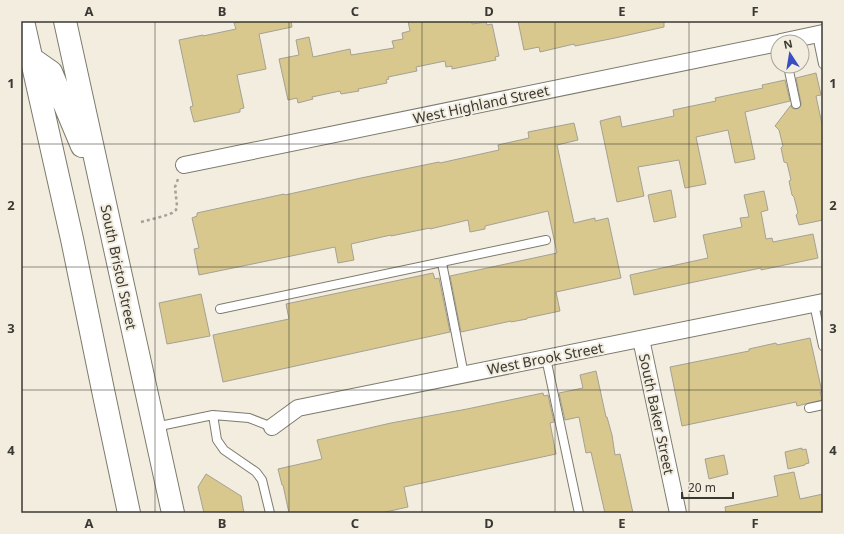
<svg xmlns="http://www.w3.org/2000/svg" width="844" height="534" viewBox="0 0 844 534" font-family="'Noto Sans',sans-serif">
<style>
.building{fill:#d8c88d;stroke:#a5a193}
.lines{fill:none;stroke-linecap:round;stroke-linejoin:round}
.lane-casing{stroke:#7e7b6e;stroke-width:10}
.street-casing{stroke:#7e7b6e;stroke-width:18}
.primary-casing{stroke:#7e7b6e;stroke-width:24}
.path{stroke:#a5a196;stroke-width:2.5;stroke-dasharray:3 3;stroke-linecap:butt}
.lane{stroke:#fff;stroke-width:8}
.street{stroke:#fff;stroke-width:16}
.primary{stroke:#fff;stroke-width:22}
.grid{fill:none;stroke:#3a3832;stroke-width:1;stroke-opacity:0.55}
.labels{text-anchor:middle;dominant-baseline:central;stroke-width:4;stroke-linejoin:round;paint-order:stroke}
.street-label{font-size:14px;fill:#3a3832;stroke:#f2eddf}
.neatline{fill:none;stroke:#3a3832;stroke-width:1.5}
.grid-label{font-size:13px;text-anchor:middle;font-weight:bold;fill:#3a3832}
</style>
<rect width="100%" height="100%" fill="#f2eddf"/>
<path class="building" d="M243,21H291L292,27L259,34L266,69L237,75L244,108L240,109V112L194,122L190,107L193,106L179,40L203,35V36L236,29L234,23Z
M408,21H472V24L486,22L487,25L492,24L499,56L495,57L496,60L452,69V66L446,67L445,61L416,67L417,71L388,77L389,79L386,80L387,83L358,89L359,91L341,94L340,91L312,97L313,99L298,103L297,98L288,100L279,59L299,55L296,40L309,37L313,57L350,49L351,55L394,48L392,41L403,39L402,33L410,31Z
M518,21H664V27L615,38L575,46L574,44L540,52L539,47L524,50Z
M816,73L821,95L816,96L823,129V220L799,225L796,215L798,213L794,197L792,195L789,181L791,180L787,163L784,162L781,148L783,146L779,130L775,126L791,105L792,108L795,109L799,108L801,106V103L796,78Z
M785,80L790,101L745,112L755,159L735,163L728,130L696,137L706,184L685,188L679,160L638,167L644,196L617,202L600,121L620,116L622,127L674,116L673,110L716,101L715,98L763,88L762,85Z
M574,123L578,140L557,145L574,223L595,218V221L608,218L621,278L556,292L560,311L527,318V319L511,322V321L461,332L450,276L557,253L548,211L485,226V229L470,232L468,220L430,229V228L391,236V235L351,244L354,260L338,263L335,247L199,275L194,249L199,248L192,218L197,216V213L284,194L285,195L361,178L439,162L440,163L499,150L498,145L529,138L528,132Z
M671,190L676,217L654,222L648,195Z
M764,191L768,210L761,212L766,239L772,238L773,242L813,234L818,258L761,270V268L713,278L634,295L630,275L708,258L703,235L742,227L740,218L749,217L744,195Z
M433,273L435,279L439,278L450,332L223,382L213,335L289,319L286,304Z
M201,294L210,336L167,344L159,303Z
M810,338L822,392H820L822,400L797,406L796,402L682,426L670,367L749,351V349L776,343L777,345Z
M596,371L606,417H607L612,435L615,455L620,454L633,513H605L591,452L586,453L579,417L565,420L559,393L583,388L580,375Z
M543,393L544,396L548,395L554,422L550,423L556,454L404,487L408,507L381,513H289L283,485H282L278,469L322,459L317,440L391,423L467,409Z
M802,448V450L806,449L809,463L805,464V465L788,469L785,452Z
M724,455L728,474L709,479L705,459Z
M794,472L800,499L823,494V513H726L725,507L778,496L774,476Z
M206,474L241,496L244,513H204L198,487Z"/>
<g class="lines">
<g class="lane-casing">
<path id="lane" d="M817,35L823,64
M788,66L796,104
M442,263L464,375
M814,304L823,346
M220,309L546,240
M546,358L579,513
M809,408L823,405
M213,415L249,418L272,427
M155,427L213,415L217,440L224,450L256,472L262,480L270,513"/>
</g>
<g class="street-casing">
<path id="street" d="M781,42L823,33
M184,165L778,43
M641,339L678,513
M272,427L298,408L823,302"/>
</g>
<g class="primary-casing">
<path id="primary" d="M23,21L72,239L104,395L129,513
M65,21L173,513
M31,58L51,72L82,146"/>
</g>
<path class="path" d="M141,222L164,216L172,213L176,210L177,206L175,187L178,179"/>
<use href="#lane" class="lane"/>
<use href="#street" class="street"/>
<use href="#primary" class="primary"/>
</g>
<path class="grid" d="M155,21V513M289,21V513M422,21V513M555,21V513M689,21V513M21,144H823M21,267H823M21,390H823"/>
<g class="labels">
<g class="street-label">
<text transform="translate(481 104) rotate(-12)">West Highland Street</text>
<text transform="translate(119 267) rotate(78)">South Bristol Street</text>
<text transform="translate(545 358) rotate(-11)">West Brook Street</text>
<text transform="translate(657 414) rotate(78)">South Baker Street</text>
</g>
</g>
<rect width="844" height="534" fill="none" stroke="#f2eddf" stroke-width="44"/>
<g transform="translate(790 54) rotate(348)"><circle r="19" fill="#f2eddf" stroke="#a8a59a"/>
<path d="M0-3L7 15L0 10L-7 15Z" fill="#394ec0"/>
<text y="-6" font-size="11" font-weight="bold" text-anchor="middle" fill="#3a3832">N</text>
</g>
<path d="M682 492v6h51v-6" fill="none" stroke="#3a3832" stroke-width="2"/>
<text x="688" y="492" font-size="12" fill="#3a3832" stroke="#f2eddf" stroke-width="3" paint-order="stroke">20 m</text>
<rect x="22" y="22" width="800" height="490" class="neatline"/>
<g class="grid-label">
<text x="89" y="16">A</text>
<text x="222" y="16">B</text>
<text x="355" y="16">C</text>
<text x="489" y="16">D</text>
<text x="622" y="16">E</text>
<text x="755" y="16">F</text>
<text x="11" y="88">1</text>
<text x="833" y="88">1</text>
<text x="11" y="210">2</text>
<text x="833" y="210">2</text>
<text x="11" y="333">3</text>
<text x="833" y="333">3</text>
<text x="11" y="455">4</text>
<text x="833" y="455">4</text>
<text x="89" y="528">A</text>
<text x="222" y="528">B</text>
<text x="355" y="528">C</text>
<text x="489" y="528">D</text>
<text x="622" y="528">E</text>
<text x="755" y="528">F</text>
</g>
</svg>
